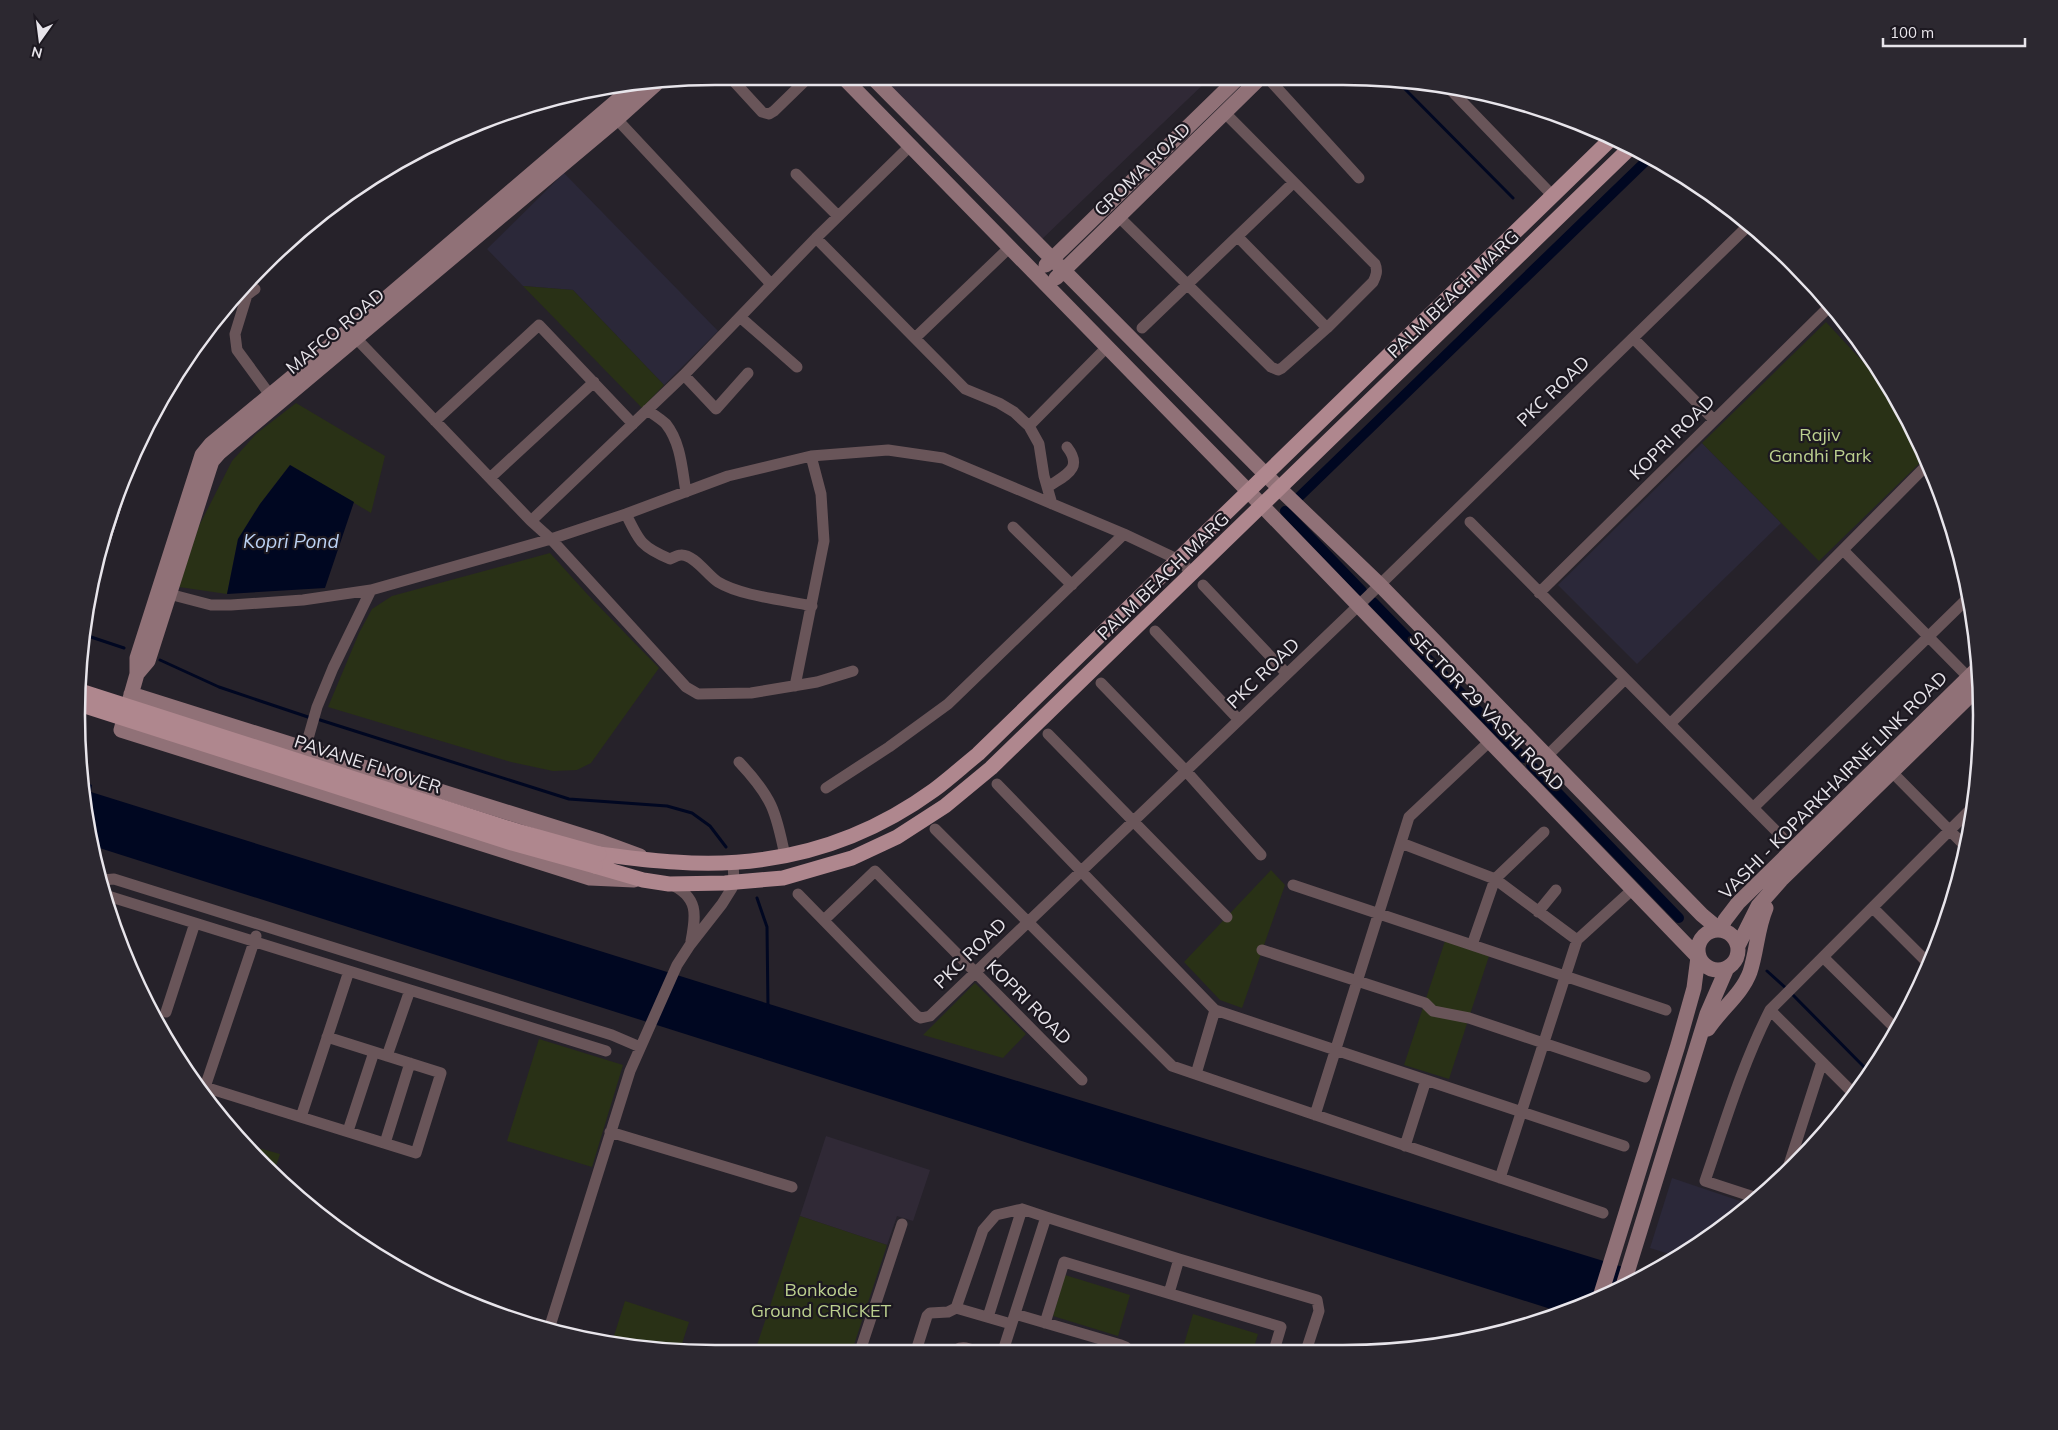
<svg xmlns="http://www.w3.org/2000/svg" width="2058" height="1430" viewBox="0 0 2058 1430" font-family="Mulish,sans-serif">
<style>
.built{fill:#302936}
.education{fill:#2b2839}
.green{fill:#293116}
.water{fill:#000721}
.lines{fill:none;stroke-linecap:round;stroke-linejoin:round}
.stream{stroke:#000721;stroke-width:3}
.canal{stroke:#000721;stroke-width:10}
.street{stroke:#695559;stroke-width:11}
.secondary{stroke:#907177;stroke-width:15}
.primary{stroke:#af878e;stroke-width:15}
.rail-casing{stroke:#b0adb4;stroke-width:5}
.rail{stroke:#1c1820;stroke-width:3;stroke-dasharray:9;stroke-linecap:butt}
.primary-bridge{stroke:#af878e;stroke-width:15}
.labels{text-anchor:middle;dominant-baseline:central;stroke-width:4.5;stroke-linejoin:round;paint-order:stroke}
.street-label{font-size:18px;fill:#e8e5eb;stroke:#1c1820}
.park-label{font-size:18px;fill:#bcd08f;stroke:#1c1820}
.water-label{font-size:19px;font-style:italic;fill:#bcd2f4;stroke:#1c1820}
.rim{fill:none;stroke:#e8e5eb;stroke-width:2.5}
</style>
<rect width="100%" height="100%" fill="#26222a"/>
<path class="built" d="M881,76H1212L1040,241Z
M826,1136L930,1170L913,1221L897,1216L887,1245L800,1216Z"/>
<path class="education" d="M564,173L718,331L664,385L573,290L523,286L487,249Z
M1702,443L1781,523L1637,664L1558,585Z
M1672,1178L1749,1204L1698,1246L1679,1257L1650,1248Z"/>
<path class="green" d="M523,286L573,290L664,385L642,408Z
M1826,322L1891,392L1926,457L1819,561L1702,443Z
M296,403L385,456L371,513L290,465L260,504L238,539L227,594L179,587L199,526L232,461L256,434Z
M550,553L588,595L659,668L591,763L577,770L553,771L511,762L328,707L359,633L372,609L392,596Z
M1271,870L1285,885L1242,1008L1220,1000L1184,962Z
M1445,941L1489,956L1449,1079L1404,1065Z
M975,983L1026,1034L1003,1058L923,1035Z
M539,1039L623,1065L592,1167L507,1141Z
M244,1144L280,1154L273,1175L263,1166Z
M800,1216L887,1245L851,1354H754Z
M1065,1275L1130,1295L1118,1336L1053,1316Z
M625,1301L689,1322L680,1350L612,1342Z
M1193,1314L1258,1334L1252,1354H1181Z"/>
<path class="water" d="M290,465L354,502L325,588L227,594L238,539L260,504Z
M81,781L92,785L91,792L923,1052L1649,1275L1626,1288L1557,1311L90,845Z"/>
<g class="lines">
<path class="stream" d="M1398,82L1513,198
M82,634L124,648
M160,660L219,687L311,718
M317,719L569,799L667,806L692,813L710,826L726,847
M757,898L767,927L768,1008
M1767,971L1787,989
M1791,993L1871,1074"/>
<path class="canal" d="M1299,497L1650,157
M1285,511L1362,591
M1373,602L1524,758
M1531,765L1679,918"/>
<path class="street" d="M729,76L762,112L769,114L774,111L810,76
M1266,76L1359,178
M1447,86L1553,196
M612,114L771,284
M796,174L838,216
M1119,217L1271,367L1278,370L1282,368L1327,328L1373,282C1376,276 1378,271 1375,264L1226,114
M1238,237L1327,328
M816,238L965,389L999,403L1014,412L1029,426L1039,444L1044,476L1052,504
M255,289L247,295L235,334L237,350L270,395
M740,317L797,367
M1142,328L1293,183
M352,334L531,521L551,539L686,687L698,694L751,693L817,682L853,671
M915,338L1009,248
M1633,338L1714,420
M684,375L716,409L748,373
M647,410C653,414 661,419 666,424C681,443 682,469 686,492
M435,421L539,325L633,424
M1029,426L1107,347
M490,478L594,382
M1048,487C1065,475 1084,469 1067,447
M626,514C639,541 641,547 670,559C673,558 677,555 681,555C694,554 708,576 718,582C741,596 785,600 812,606
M531,521L684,375L816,238L910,146
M1470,522L1782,837
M1013,527L1072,585
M1843,550L1974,683
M1203,585L1287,674
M1539,593L1830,306
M169,594L211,605H231L303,600L371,590
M1155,631L1239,720
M1101,683L1186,771L1261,855
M795,686L824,541L821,494L811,456
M1670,724L1929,463
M1048,734L1227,917
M305,749L317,707L333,668L371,590L551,539L626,514L728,476L811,456L888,450L943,458L1124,534L1179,560L1193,574
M1547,756L1625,679
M739,762C772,797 776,811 785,856
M1887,767L1967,848
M997,784L1215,1010L1624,1146
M826,788L889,747L948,704L1124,534
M1753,808L1970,596
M935,829L1172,1066L1603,1213
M1401,843L1495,879L1577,940
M102,880L114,879L612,1035L640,1047
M670,884C699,897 696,915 691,941
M1293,885L1666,1010
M798,894L917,1016L921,1018L930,1016L1358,606L1750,224
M108,896L606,1051
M1873,908L1930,965
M1538,912L1556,890
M824,920L875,871L1082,1080
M1472,945L1495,879L1544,832
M1262,950L1425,1003L1433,1011L1469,1018L1645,1077
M1823,957L1896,1029
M1925,960L1936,949
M1770,1010L1854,1094
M166,1012L195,923
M387,1056L410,990
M1196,1074L1215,1010
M195,1084L416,1153L441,1073L327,1037
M205,1087L256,936
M1315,1115L1409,817L1490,741
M301,1117L349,971
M348,1131L374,1052
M610,1132L792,1187
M385,1143L410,1063
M1405,1146L1426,1080
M1786,1174L1822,1062
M1500,1178L1577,940L1633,889
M1757,1198L1705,1181C1725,1123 1742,1065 1770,1010L1973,807
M1169,1293L1179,1259
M956,1308L1011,1324
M1015,1314L1121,1345L1126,1347L1128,1354
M988,1317L1022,1209
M1045,1323L1064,1262L1281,1327L1273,1354
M549,1329L630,1071L677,965L690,945L722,904L732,888L734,882L733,862
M859,1354L902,1224
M915,1354L927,1316L930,1313L948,1312L956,1308L983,1230L996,1215L1022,1209L1046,1217
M952,1354C960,1342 972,1350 984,1354
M1002,1354L1046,1217L1179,1259L1317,1300L1319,1311L1305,1354"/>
<path class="secondary" d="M842,76L1248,491L1698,957
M871,76L1280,489L1380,585L1702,915L1720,930
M633,87L349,330L211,444L202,455L137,658V674L121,730L590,878L634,880
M1046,265L1240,76
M1056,278L1262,76
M137,674L148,661L209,470L212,461L219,453L617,119L656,84
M131,694L602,842L640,856
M1698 950a20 20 0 1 1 40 0a20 20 0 1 1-40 0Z
M1720,930L1725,920L1738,903L1977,669
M1738,946L1758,906L1781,880L1979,687
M1708,1029C1721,1009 1742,994 1750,972C1757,951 1757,929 1766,908
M1622,1289L1707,1014L1727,968
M1600,1297L1678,1045L1694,988L1698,957"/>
<path class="primary" d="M599,854C624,857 649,861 675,862C769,869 857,846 934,790C949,779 963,766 978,754L1612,138
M595,866L643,880L669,884L725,883L783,878L852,858L897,837L945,806L991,768L1632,146"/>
<g class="rail-casing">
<path id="rail" d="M97,576L138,446"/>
</g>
<use href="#rail" class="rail"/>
<path class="primary-bridge" d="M80,691L517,831L599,854
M79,704L512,843L595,866"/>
</g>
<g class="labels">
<g class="street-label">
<text transform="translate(1142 169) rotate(-44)">GROMA ROAD</text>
<text transform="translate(1453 294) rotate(-44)">PALM BEACH MARG</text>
<text transform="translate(335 331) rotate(-40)">MAFCO ROAD</text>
<text transform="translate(1553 391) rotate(-44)">PKC ROAD</text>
<text transform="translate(1672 437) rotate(-45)">KOPRI ROAD</text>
<text transform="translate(1163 576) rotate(-44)">PALM BEACH MARG</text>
<text transform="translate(1263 673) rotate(-44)">PKC ROAD</text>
<text transform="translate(1487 711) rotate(46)">SECTOR 29 VASHI ROAD</text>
<text transform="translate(368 764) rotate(18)">PAVANE FLYOVER</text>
<text transform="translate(1833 785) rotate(-45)">VASHI - KOPARKHAIRNE LINK ROAD</text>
<text transform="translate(970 953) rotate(-44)">PKC ROAD</text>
<text transform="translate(1029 1002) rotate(45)">KOPRI ROAD</text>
</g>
<g class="park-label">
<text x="1820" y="434">Rajiv<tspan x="1820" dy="21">Gandhi Park</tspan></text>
<text x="821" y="1289">Bonkode<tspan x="821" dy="21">Ground CRICKET</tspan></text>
</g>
<g class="water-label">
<text x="291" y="541">Kopri Pond</text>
</g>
</g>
<path d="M0 0H2058V1430H0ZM715 85H1343A630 630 0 0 1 1973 715V715A630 630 0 0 1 1343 1345H715A630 630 0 0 1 85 715V715A630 630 0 0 1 715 85Z" fill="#2c2830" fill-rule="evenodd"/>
<path class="rim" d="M715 85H1343A630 630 0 0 1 1973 715V715A630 630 0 0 1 1343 1345H715A630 630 0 0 1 85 715V715A630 630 0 0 1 715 85Z"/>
<g transform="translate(40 40) rotate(194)" stroke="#1c1820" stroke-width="4" paint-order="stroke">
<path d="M0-4L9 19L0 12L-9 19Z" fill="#e8e5eb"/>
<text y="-8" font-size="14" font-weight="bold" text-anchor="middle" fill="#e8e5eb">N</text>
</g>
<path d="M1883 38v8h142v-8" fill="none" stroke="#e8e5eb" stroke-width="2.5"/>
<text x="1890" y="38" font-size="15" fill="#e8e5eb" stroke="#1c1820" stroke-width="4" paint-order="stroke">100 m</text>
</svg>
